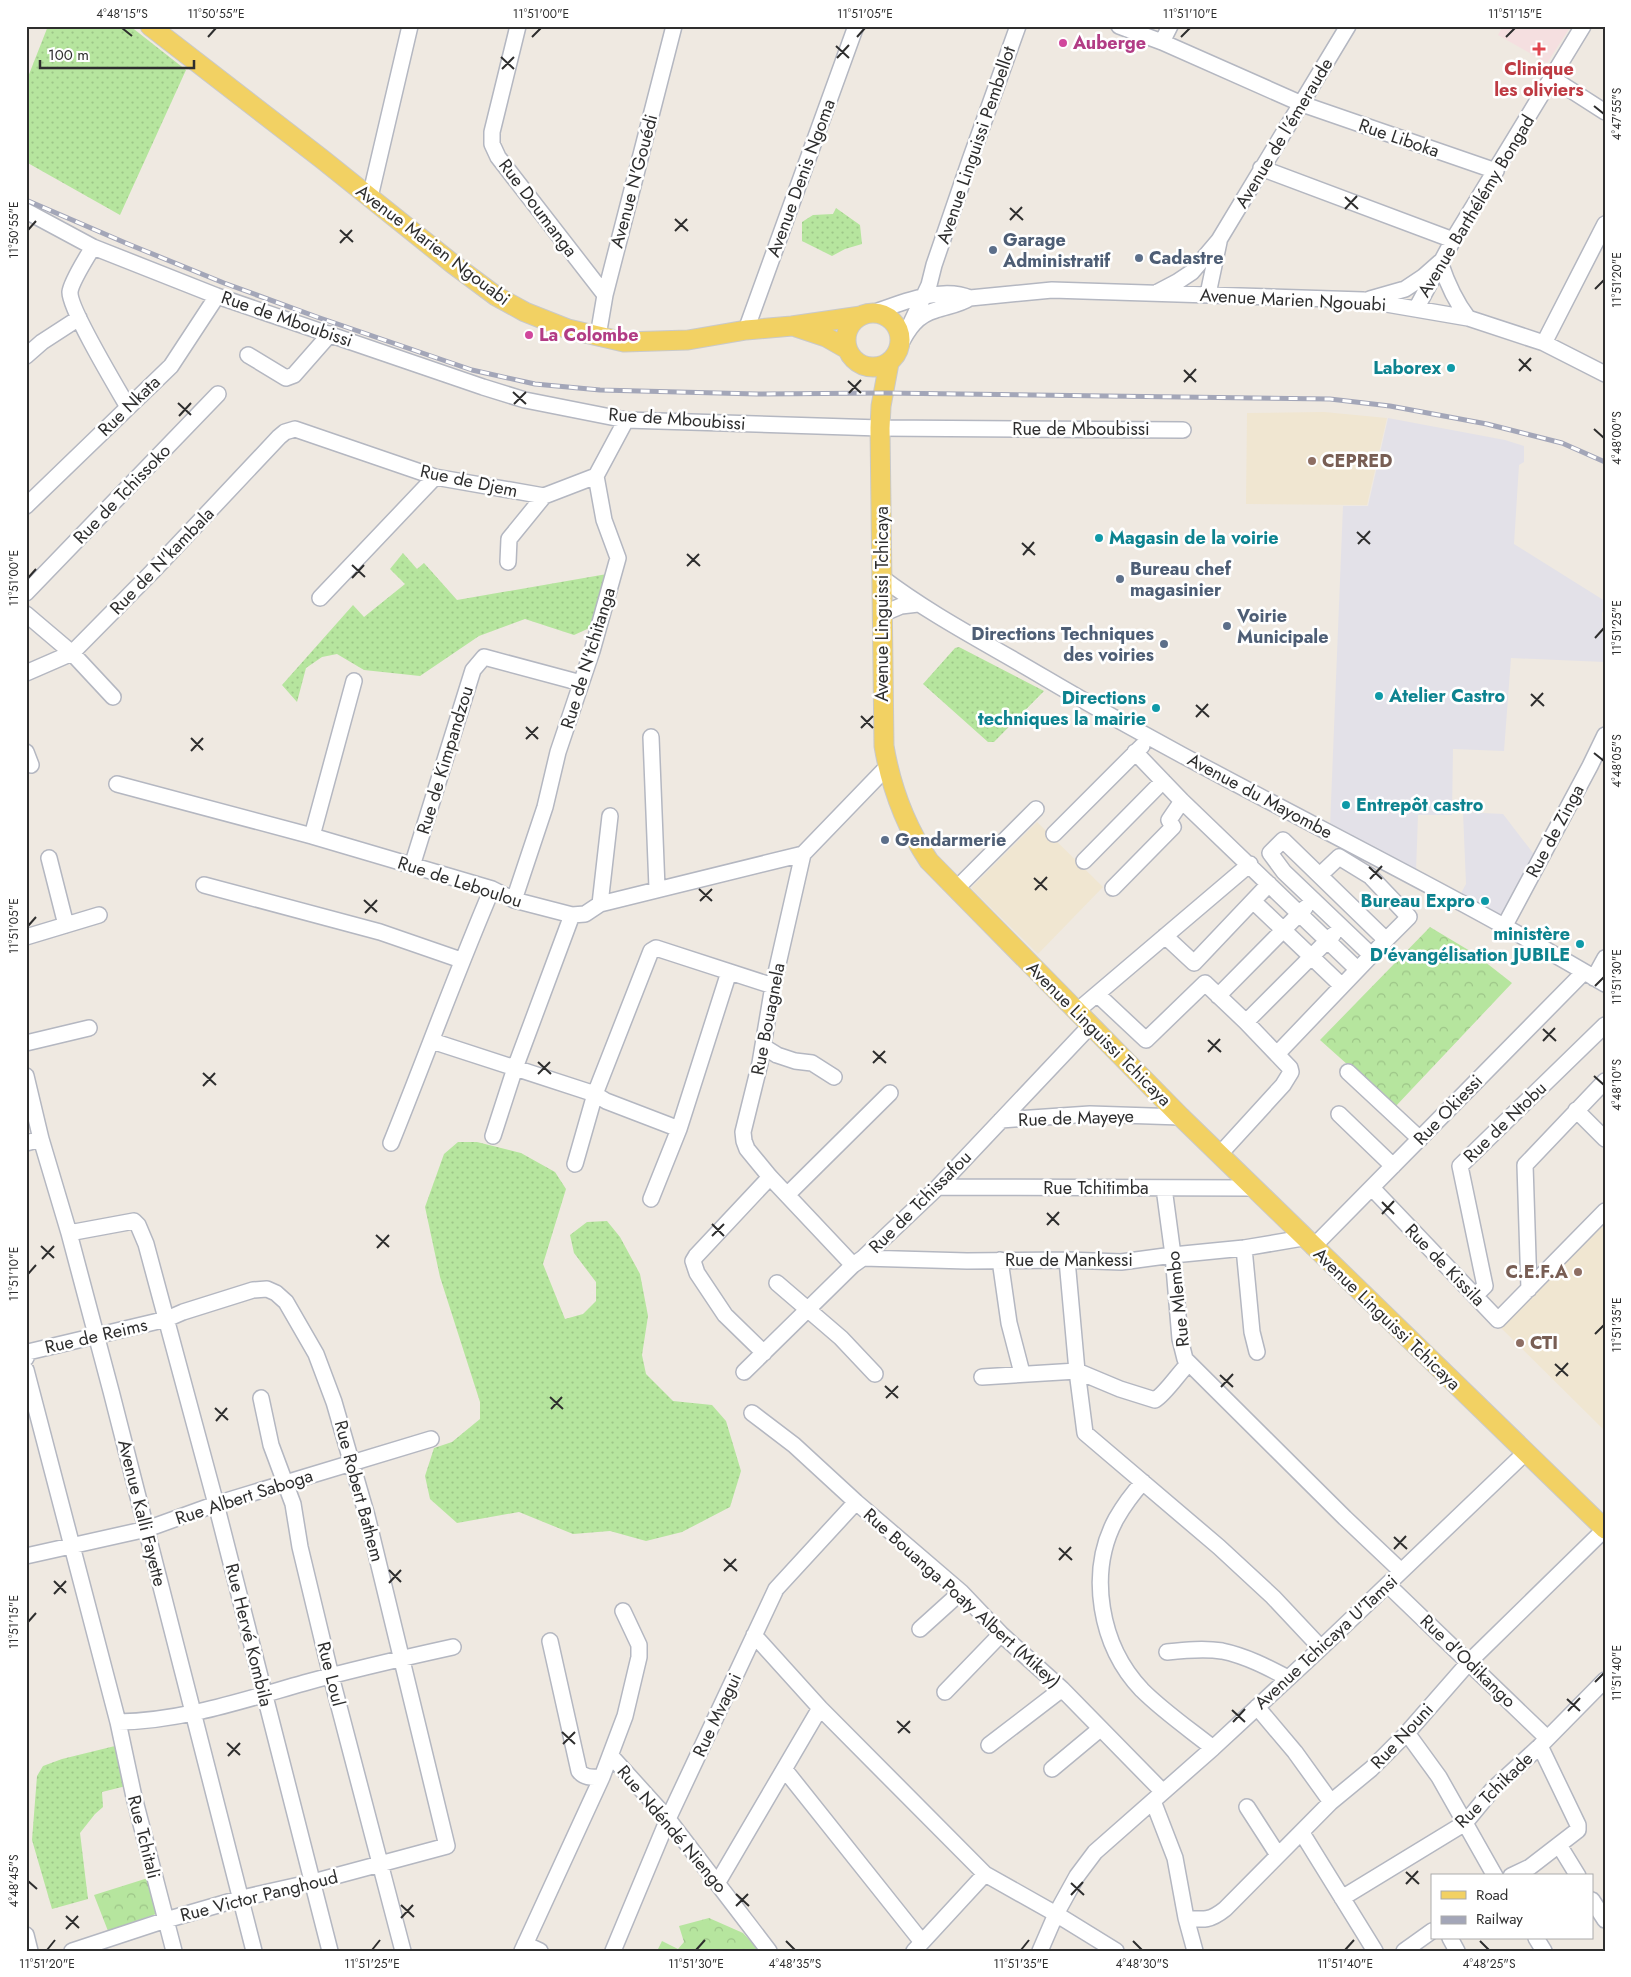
<svg xmlns="http://www.w3.org/2000/svg" width="1631" height="1977" viewBox="0 0 1631 1977" font-family="Jost,sans-serif">
<style>
.industrial{fill:#e3e1e8}
.education{fill:#f0e6d1}
.medical{fill:#f5dfe0}
.grass{fill:url(#grass-dots)}
.forest{fill:url(#forest-crowns)}
.lines{fill:none;stroke-linecap:round;stroke-linejoin:round}
.minor-casing{stroke:#b4b7c1;stroke-width:18}
.major-casing{stroke:#c9c9c9;stroke-width:21}
.minor{stroke:#fff;stroke-width:15}
.major{stroke:#f2d163;stroke-width:19}
.rail-casing{stroke:#a3a6b8;stroke-width:5}
.rail{stroke:#fff;stroke-width:3;stroke-dasharray:9;stroke-linecap:butt}
.ticks{fill:none;stroke:#2e2e2e;stroke-width:2}
.hotel-dot{fill:#d1479c;stroke:#fff;stroke-width:2}
.health-dot{fill:#e0444e;stroke:#fff;stroke-width:2}
.service-dot{fill:#5c6f8a;stroke:#fff;stroke-width:2}
.culture-dot{fill:#0f9aa8;stroke:#fff;stroke-width:2}
.education-dot{fill:#8d6e63;stroke:#fff;stroke-width:2}
.labels{text-anchor:middle;dominant-baseline:central;stroke-width:5;stroke-linejoin:round;paint-order:stroke}
.hotel-label{font-size:18px;font-weight:bold;fill:#b23c85;stroke:#fff;text-anchor:start}
.health-label{font-size:18px;font-weight:bold;fill:#be3a42;stroke:#fff}
.street-label{font-size:18px;fill:#2e2e2e;stroke:#fff}
.service-label{font-size:18px;font-weight:bold;fill:#4e5e75;stroke:#fff;text-anchor:start}
.culture-label{font-size:18px;font-weight:bold;fill:#0d838f;stroke:#fff;text-anchor:end}
.education-label{font-size:18px;font-weight:bold;fill:#785e54;stroke:#fff;text-anchor:start}
.neatline{fill:none;stroke:#2e2e2e;stroke-width:2}
.ticks-label{font-size:12px;text-anchor:middle;fill:#2e2e2e}
</style>
<defs>
<pattern id="grass-dots" width="8" height="8" patternUnits="userSpaceOnUse" patternTransform="scale(1.25)"><rect width="8" height="8" fill="#b6e59e"/><path d="M2 2h.1M6 6h.1" fill="none" stroke="#9dc588" stroke-width="1.8" stroke-linecap="round"/></pattern>
<pattern id="forest-crowns" width="20" height="18" patternUnits="userSpaceOnUse" patternTransform="scale(1.25)"><rect width="20" height="18" fill="#b6e59e"/><path d="M2 6a3 3 0 1 1 6 0M12 15a3 3 0 1 1 6 0" fill="none" stroke="#9dc588"/></pattern>
</defs>
<rect width="100%" height="100%" fill="#efe9e1"/>
<path class="industrial" d="M1388,418L1505,440L1524,446V462L1519,465L1514,544L1605,601V609L1602,613L1605,662L1511,658L1504,751L1453,749L1452,815H1418L1416,872L1330,827L1343,506H1368Z
M1463,812L1503,814L1536,857L1504,921L1459,897L1466,884Z"/>
<path class="education" d="M1324,412L1387,418L1367,505L1246,504L1247,413Z
M1037,822L1103,887L1038,954L971,888Z
M1605,1218V1431L1498,1325Z"/>
<path class="medical" d="M1503,26H1571L1547,63L1498,35Z"/>
<path class="grass" d="M48,26H130L186,70L120,215L26,162V82Z
M836,208L860,225L862,244L845,249L832,256L802,241V222L813,215L833,214Z
M403,553L417,569L424,563L457,600L607,574L594,626L574,635L525,619L479,636L420,676L364,670L337,654L322,657L306,668L297,702L282,685L353,605L364,617L405,584L390,569Z
M959,647L1044,691L994,742H988L923,684L955,648Z
M458,1142H477L521,1153L555,1172L566,1189L543,1264L565,1319L583,1314L596,1301V1282L574,1253L570,1235L587,1222L607,1221L620,1237L640,1274L648,1316L642,1355L646,1374L673,1401L712,1405L726,1421L741,1471L730,1507L682,1532L646,1541L610,1531L573,1534L519,1512L457,1523L430,1499L425,1476L434,1448L452,1442L480,1419V1402L440,1277L425,1207L444,1154Z
M115,1746L123,1756L130,1785L102,1792L103,1807L95,1814L80,1833L88,1899L52,1909L32,1840L37,1776L43,1766L62,1759Z"/>
<path class="forest" d="M1430,927L1475,954L1512,983L1395,1107L1320,1040Z
M148,1878L159,1913L108,1931L94,1895Z
M709,1918L743,1933L760,1951H657L662,1941L678,1949L684,1942L679,1926Z"/>
<g class="lines">
<g class="minor-casing">
<path id="minor" d="M518,26L492,132V144L498,157L605,295
M1119,26L1162,42L1302,104L1496,171
M1162,42L1170,26
M1552,78L1605,112
M1261,168L1453,240
M370,197L410,26
M26,211L93,247L217,296L483,387L525,400L626,420L880,428L1183,430
M93,247C87,257 71,282 70,292C69,308 117,388 128,407
M1158,292L1177,282L1192,272L1219,240L1348,26
M1208,294L1219,242
M1370,299L1405,289L1423,277L1440,262C1447,283 1455,301 1468,318
M1416,309L1453,240L1583,26
M870,314C898,304 941,285 970,298
M911,323L929,285L934,265L970,160L1018,26
M746,330L856,26
M598,336L605,295L674,26
M1544,343L1605,224
M900,345C908,329 917,315 936,310C948,306 959,305 970,298L1052,290L1363,300L1468,318L1544,343L1605,374
M248,355L286,378L294,375L330,334
M26,356L42,342L79,318
M26,506L171,366L217,296
M508,562L509,539L544,496
M881,577C932,616 990,645 1045,678C1228,786 1422,875 1605,984
M26,593L218,394
M320,598L435,477
M26,614L72,653L113,697
M882,614L901,606L918,604
M26,673L72,653L152,572L279,437L285,432L295,429L435,477L544,496L596,476
M651,737L657,888
M26,752L31,765
M1135,752L1182,801L1357,969
M117,784L312,836L492,889L514,900L572,915L585,914L600,904L803,854
M1054,834L1142,746
M312,836L354,681
M49,858L66,925
M1084,861L1163,781
M412,866L473,670L484,657L581,683
M1320,875L1339,857L1370,876L1409,917L1386,940
M204,885L380,932L461,960
M1113,888L1173,827L1169,820L1182,801
M956,889L1036,809
M514,900L545,807L558,752L592,651L618,558L604,520L596,476L626,420
M1253,901L1342,986
M600,904L610,816
M1504,927L1590,766L1605,735
M1165,936L1194,963L1269,884
M26,937L99,915
M1594,978L1605,958
M1098,995L1146,1040L1205,983L1246,1022L1290,1068L1291,1072L1283,1085L1220,1154
M1218,996L1305,908
M1077,1011L1250,864
M1246,1022L1333,935
M432,1041L595,1094L606,1101L679,1129
M26,1043L89,1028
M764,1047L777,1055L795,1061L812,1063L834,1077
M1277,1054L1386,940L1283,840L1270,853L1284,872L1371,955
M1348,1072L1420,1139
M26,1076L41,1139L69,1233L111,1391L254,1951
M1576,1110L1605,1139
M1339,1114L1393,1166
M1001,1120L1090,1114L1181,1117
M493,1136L515,1068L572,915
M26,1143L41,1139
M391,1143C425,1059 456,973 492,889
M575,1164L595,1094L651,951L656,948L773,986
M938,1187L1253,1188
M1164,1188L1173,1255L1180,1339L1185,1359L1345,1518L1401,1571
M1372,1188L1498,1320L1605,1211
M788,1194L890,1093
M651,1199L679,1129L729,972
M69,1233L134,1221L138,1225L146,1244L216,1504L330,1951
M1313,1247L1583,973
M1244,1248L1252,1332L1257,1352
M863,1258L967,1261L1067,1260L1121,1262L1173,1255L1244,1248L1303,1238
M1000,1260L1009,1323L1022,1373
M1067,1260L1077,1371L1085,1433L1219,1547L1273,1597L1321,1648
M853,1265L770,1177L747,1149L744,1141L743,1132L760,1063L773,986L803,854L887,767
M777,1283L841,1338L875,1374
M1529,1289L1525,1165L1605,1081
M1475,1296L1485,1286L1460,1166L1605,1025
M764,1353L725,1315L697,1273L693,1261L696,1256L770,1177
M26,1358L28,1352L167,1319L183,1312L253,1290L267,1289L276,1293L286,1302L316,1354L334,1402L367,1516L447,1846L313,1882L242,1898L166,1920L72,1951
M26,1370L118,1722L134,1797L174,1951
M744,1372L853,1265L863,1258L938,1187L1091,1025
M982,1377L1077,1371L1120,1389L1155,1400C1166,1393 1178,1374 1189,1363
M261,1398L271,1445L293,1504L300,1547L331,1676L403,1951
M752,1413L794,1445L856,1502L961,1592L1001,1634L1062,1689L1163,1792
M1143,1482C1133,1493 1124,1505 1116,1519C1087,1573 1100,1646 1142,1690C1163,1711 1189,1729 1213,1748
M26,1556L147,1529L216,1504L431,1439
M1388,1585L1547,1738
M920,1629L961,1592
M754,1635L820,1708L985,1874L1056,1914L1116,1951
M550,1641L579,1771C585,1779 594,1777 602,1777
M1167,1652C1185,1650 1204,1648 1222,1651C1246,1656 1267,1667 1288,1678
M945,1692L1001,1634
M1257,1707L1295,1752L1331,1802
M118,1722C182,1721 244,1700 304,1683C354,1669 403,1658 453,1647
M1407,1733L1439,1777L1495,1876
M989,1745L1062,1689
M611,1756L668,1819L769,1951
M1052,1769L1100,1729
M785,1770L922,1942
M1153,1801L1175,1858L1186,1918L1195,1951
M1247,1807L1278,1855
M1302,1833L1375,1951
M1559,1845L1578,1876
M1511,1876L1530,1867L1578,1830V1825L1540,1746
M718,1882L820,1708
M1342,1898L1465,1823L1493,1789L1540,1746L1605,1680
M1592,1900L1605,1920
M1186,1918C1204,1920 1210,1921 1225,1909L1331,1802L1371,1769L1407,1733L1470,1661L1605,1529
M26,1935L30,1951
M1450,1938L1457,1951
M1536,1938L1544,1951
M525,1944L540,1951
M522,1951L602,1777L625,1716L639,1657V1645L623,1611
M613,1951L668,1819L776,1589L856,1502
M914,1951L985,1874
M1040,1951L1056,1914L1077,1876L1095,1852L1213,1748L1321,1648L1525,1453
M1404,1951L1432,1931"/>
</g>
<g class="major-casing">
<path id="major" d="M150,26L322,159L453,264L496,296L525,312L568,329L624,342L688,340L746,330L792,326L861,316
M846 340a27 27 0 1 1 54 0a27 27 0 1 1-54 0Z
M796,327L826,337L847,349
M889,363L881,406L880,428L884,746C891,787 906,827 929,861L1181,1117L1605,1529"/>
</g>
<use href="#minor" class="minor"/>
<use href="#major" class="major"/>
<g class="rail-casing">
<path id="rail" d="M26,200L128,244L224,283L317,317L472,370L535,384L600,390L757,394L884,393L1330,399L1390,406L1487,424L1562,443L1605,462"/>
</g>
<use href="#rail" class="rail"/>
</g>
<path class="ticks" d="M122,28L132,36M208,37L216,28M532,37L541,28M857,37L865,28M1181,37L1190,28M1506,37L1515,28M836,46L849,58M501,57L514,69M837,58L849,45M502,69L514,57M1594,106L1604,114M1345,197L1358,209M1010,208L1023,220M1345,209L1357,196M675,219L688,231M1010,220L1022,207M28,230L36,221M340,230L353,242M675,231L687,219M340,243L352,230M1595,289L1604,280M1519,359L1531,371M1184,370L1196,382M1519,371L1531,358M848,381L861,393M1184,382L1196,369M513,392L526,404M849,393L861,380M178,403L191,415M514,404L526,392M179,416L191,403M1594,429L1604,438M1357,532L1370,544M1022,543L1035,555M1358,544L1370,531M687,554L700,566M1023,555L1034,542M352,565L365,577M687,566L699,554M28,578L36,569M352,578L364,565M1595,638L1604,628M1531,694L1544,706M1196,705L1209,717M1531,706L1543,693M861,716L873,728M1196,717L1208,704M526,727L538,739M861,728L873,716M191,738L203,750M526,739L538,727M191,751L203,738M1594,753L1604,761M1369,867L1382,879M1034,878L1047,890M1370,879L1382,866M699,889L712,901M1035,890L1047,877M364,900L377,912M700,901L712,889M365,913L377,900M28,926L36,917M1595,986L1604,977M1543,1029L1556,1041M1208,1040L1221,1052M1543,1041L1555,1028M873,1051L886,1063M1208,1052L1220,1039M538,1062L551,1074M873,1063L885,1051M203,1073L216,1085M538,1074L550,1062M1594,1076L1604,1085M203,1086L215,1073M1382,1202L1394,1214M1047,1213L1059,1225M1382,1214L1394,1201M712,1224L724,1236M1047,1225L1059,1212M376,1235L389,1247M712,1236L724,1224M41,1246L54,1258M377,1248L389,1235M42,1259L54,1246M28,1274L36,1265M1595,1334L1604,1325M1555,1364L1568,1376M1220,1375L1233,1387M1556,1376L1568,1363M885,1386L898,1398M1221,1387L1233,1374M550,1397L563,1409M886,1398L898,1386M215,1408L228,1420M551,1409L562,1397M216,1421L227,1408M1394,1537L1407,1549M1059,1548L1072,1560M1394,1549L1406,1536M724,1559L737,1571M1059,1560L1071,1547M389,1570L401,1582M724,1571L736,1559M54,1581L66,1593M389,1583L401,1570M54,1594L66,1581M28,1622L36,1613M1595,1682L1604,1673M1567,1699L1580,1711M1232,1710L1245,1722M1568,1711L1580,1698M897,1721L910,1733M1233,1722L1245,1709M562,1732L575,1744M898,1733L910,1721M227,1743L240,1755M563,1744L575,1732M228,1756L240,1743M1406,1872L1419,1884M28,1881L37,1889M1071,1883L1084,1895M1406,1884L1418,1871M736,1894L749,1906M1071,1895L1083,1882M401,1905L414,1917M736,1906L748,1894M66,1916L79,1928M401,1918L413,1905M66,1929L78,1916M786,1941L795,1950M1133,1941L1142,1950M1480,1941L1489,1950M47,1950L55,1940M372,1950L380,1940M696,1950L705,1940M1021,1950L1029,1940M1345,1950L1354,1940"/>
<g class="hotel-dot">
<circle cx="1063" cy="43" r="5"/>
<circle cx="529" cy="335" r="5"/>
</g>
<path class="health-dot" d="M1536.5 41.5h5v5h5v5h-5v5h-5v-5h-5v-5h5z"/>
<g class="service-dot">
<circle cx="993" cy="250" r="5"/>
<circle cx="1139" cy="258" r="5"/>
<circle cx="1120" cy="579" r="5"/>
<circle cx="1227" cy="626" r="5"/>
<circle cx="1164" cy="644" r="5"/>
<circle cx="885" cy="840" r="5"/>
</g>
<g class="culture-dot">
<circle cx="1451" cy="368" r="5"/>
<circle cx="1099" cy="538" r="5"/>
<circle cx="1379" cy="696" r="5"/>
<circle cx="1156" cy="708" r="5"/>
<circle cx="1346" cy="805" r="5"/>
<circle cx="1485" cy="901" r="5"/>
<circle cx="1580" cy="944" r="5"/>
</g>
<g class="education-dot">
<circle cx="1312" cy="461" r="5"/>
<circle cx="1578" cy="1272" r="5"/>
<circle cx="1520" cy="1343" r="5"/>
</g>
<g class="labels">
<g class="hotel-label">
<text x="1073" y="43">Auberge</text>
<text x="539" y="335">La Colombe</text>
</g>
<g class="health-label">
<text x="1539" y="69">Clinique<tspan x="1539" dy="21">les oliviers</tspan></text>
</g>
<g class="street-label">
<text transform="translate(1284 133) rotate(-59)">Avenue de l'émeraude</text>
<text transform="translate(1399 138) rotate(19)">Rue Liboka</text>
<text transform="translate(976 145) rotate(-71)">Avenue Linguissi Pembellot</text>
<text transform="translate(801 178) rotate(-70)">Avenue Denis Ngoma</text>
<text transform="translate(634 181) rotate(-75)">Avenue N'Gouédi</text>
<text transform="translate(1476 206) rotate(-59)">Avenue Barthélémy Bongad</text>
<text transform="translate(538 208) rotate(53)">Rue Doumanga</text>
<text transform="translate(433 245) rotate(37)">Avenue Marien Ngouabi</text>
<text transform="translate(1293 300) rotate(3)">Avenue Marien Ngouabi</text>
<text transform="translate(287 319) rotate(19)">Rue de Mboubissi</text>
<text transform="translate(129 406) rotate(-44)">Rue Nkata</text>
<text transform="translate(677 419) rotate(4)">Rue de Mboubissi</text>
<text x="1081" y="429">Rue de Mboubissi</text>
<text transform="translate(469 481) rotate(12)">Rue de Djem</text>
<text transform="translate(122 494) rotate(-46)">Rue de Tchissoko</text>
<text transform="translate(162 561) rotate(-46)">Rue de N'kambala</text>
<text transform="translate(882 604) rotate(-90)">Avenue Linguissi Tchicaya</text>
<text transform="translate(588 658) rotate(-73)">Rue de N'tchitanga</text>
<text transform="translate(445 760) rotate(-73)">Rue de Kimpandzou</text>
<text transform="translate(1260 796) rotate(28)">Avenue du Mayombe</text>
<text transform="translate(1555 831) rotate(-62)">Rue de Zinga</text>
<text transform="translate(460 882) rotate(18)">Rue de Leboulou</text>
<text transform="translate(768 1019) rotate(-79)">Rue Bouagnela</text>
<text transform="translate(1099 1034) rotate(45)">Avenue Linguissi Tchicaya</text>
<text transform="translate(1448 1110) rotate(-46)">Rue Okiessi</text>
<text transform="translate(1076 1118) rotate(-2)">Rue de Mayeye</text>
<text transform="translate(1505 1122) rotate(-44)">Rue de Ntobu</text>
<text x="1096" y="1188">Rue Tchitimba</text>
<text transform="translate(920 1202) rotate(-45)">Rue de Tchissafou</text>
<text x="1069" y="1260">Rue de Mankessi</text>
<text transform="translate(1445 1265) rotate(46)">Rue de Kissila</text>
<text transform="translate(1178 1299) rotate(-96)">Rue Mlembo</text>
<text transform="translate(1387 1319) rotate(44)">Avenue Linguissi Tchicaya</text>
<text transform="translate(96 1336) rotate(-13)">Rue de Reims</text>
<text transform="translate(359 1491) rotate(75)">Rue Robert Bathem</text>
<text transform="translate(244 1497) rotate(-18)">Rue Albert Saboga</text>
<text transform="translate(142 1513) rotate(76)">Avenue Kalli Fayette</text>
<text transform="translate(962 1598) rotate(42)">Rue Bouanga Poaty Albert (Mikey)</text>
<text transform="translate(249 1635) rotate(76)">Rue Hervé Kombila</text>
<text transform="translate(1326 1642) rotate(-43)">Avenue Tchicaya U'Tamsi</text>
<text transform="translate(1468 1661) rotate(44)">Rue d'Odikango</text>
<text transform="translate(331 1674) rotate(76)">Rue Loul</text>
<text transform="translate(717 1715) rotate(-65)">Rue Mvagui</text>
<text transform="translate(1402 1736) rotate(-47)">Rue Nouni</text>
<text transform="translate(1494 1790) rotate(-44)">Rue Tchikade</text>
<text transform="translate(672 1829) rotate(50)">Rue Ndéndé Niengo</text>
<text transform="translate(144 1837) rotate(76)">Rue Tchitali</text>
<text transform="translate(259 1896) rotate(-14)">Rue Victor Panghoud</text>
</g>
<g class="service-label">
<text x="1003" y="240">Garage<tspan x="1003" dy="21">Administratif</tspan></text>
<text x="1149" y="258">Cadastre</text>
<text x="1130" y="569">Bureau chef<tspan x="1130" dy="21">magasinier</tspan></text>
<text x="1237" y="616">Voirie<tspan x="1237" dy="21">Municipale</tspan></text>
<text x="1154" y="634" text-anchor="end">Directions Techniques<tspan x="1154" dy="21">des voiries</tspan></text>
<text x="895" y="840">Gendarmerie</text>
</g>
<g class="culture-label">
<text x="1441" y="368">Laborex</text>
<text x="1109" y="538" text-anchor="start">Magasin de la voirie</text>
<text x="1389" y="696" text-anchor="start">Atelier Castro</text>
<text x="1146" y="698">Directions<tspan x="1146" dy="21">techniques la mairie</tspan></text>
<text x="1356" y="805" text-anchor="start">Entrepôt castro</text>
<text x="1475" y="901">Bureau Expro</text>
<text x="1570" y="934">ministère<tspan x="1570" dy="21">D'évangélisation JUBILE</tspan></text>
</g>
<g class="education-label">
<text x="1322" y="461">CEPRED</text>
<text x="1568" y="1272" text-anchor="end">C.E.F.A</text>
<text x="1530" y="1343">CTI</text>
</g>
</g>
<rect width="1631" height="1977" fill="none" stroke="#ffffff" stroke-width="55"/>
<rect x="1431" y="1874" width="162" height="65" fill="#ffffff" stroke="#ababab"/>
<rect x="1441" y="1891" width="25" height="8" fill="#f2d163" stroke="#ababab"/>
<text x="1476" y="1900" font-size="15" fill="#2e2e2e">Road</text>
<rect x="1441" y="1916" width="25" height="8" fill="#a3a6b8" stroke="#ababab"/>
<text x="1476" y="1924" font-size="15" fill="#2e2e2e">Railway</text>
<path d="M40 60v8h154v-8" fill="none" stroke="#2e2e2e" stroke-width="2.5"/>
<text x="48" y="60" font-size="15" fill="#2e2e2e" stroke="#ffffff" stroke-width="4" paint-order="stroke">100 m</text>
<rect x="28" y="28" width="1576" height="1922" class="neatline"/>
<g class="ticks-label">
<text x="122" y="18">4°48'15"S</text>
<text x="216" y="18">11°50'55"E</text>
<text x="541" y="18">11°51'00"E</text>
<text x="865" y="18">11°51'05"E</text>
<text x="1190" y="18">11°51'10"E</text>
<text x="1515" y="18">11°51'15"E</text>
<text transform="translate(1617 114) rotate(-90)" y="4">4°47'55"S</text>
<text transform="translate(14 230) rotate(-90)" y="4">11°50'55"E</text>
<text transform="translate(1617 280) rotate(-90)" y="4">11°51'20"E</text>
<text transform="translate(1617 438) rotate(-90)" y="4">4°48'00"S</text>
<text transform="translate(14 578) rotate(-90)" y="4">11°51'00"E</text>
<text transform="translate(1617 628) rotate(-90)" y="4">11°51'25"E</text>
<text transform="translate(1617 761) rotate(-90)" y="4">4°48'05"S</text>
<text transform="translate(14 926) rotate(-90)" y="4">11°51'05"E</text>
<text transform="translate(1617 977) rotate(-90)" y="4">11°51'30"E</text>
<text transform="translate(1617 1085) rotate(-90)" y="4">4°48'10"S</text>
<text transform="translate(14 1274) rotate(-90)" y="4">11°51'10"E</text>
<text transform="translate(1617 1325) rotate(-90)" y="4">11°51'35"E</text>
<text transform="translate(14 1622) rotate(-90)" y="4">11°51'15"E</text>
<text transform="translate(1617 1673) rotate(-90)" y="4">11°51'40"E</text>
<text transform="translate(14 1881) rotate(-90)" y="4">4°48'45"S</text>
<text x="47" y="1968">11°51'20"E</text>
<text x="372" y="1968">11°51'25"E</text>
<text x="696" y="1968">11°51'30"E</text>
<text x="795" y="1968">4°48'35"S</text>
<text x="1021" y="1968">11°51'35"E</text>
<text x="1142" y="1968">4°48'30"S</text>
<text x="1345" y="1968">11°51'40"E</text>
<text x="1489" y="1968">4°48'25"S</text>
</g>
</svg>
